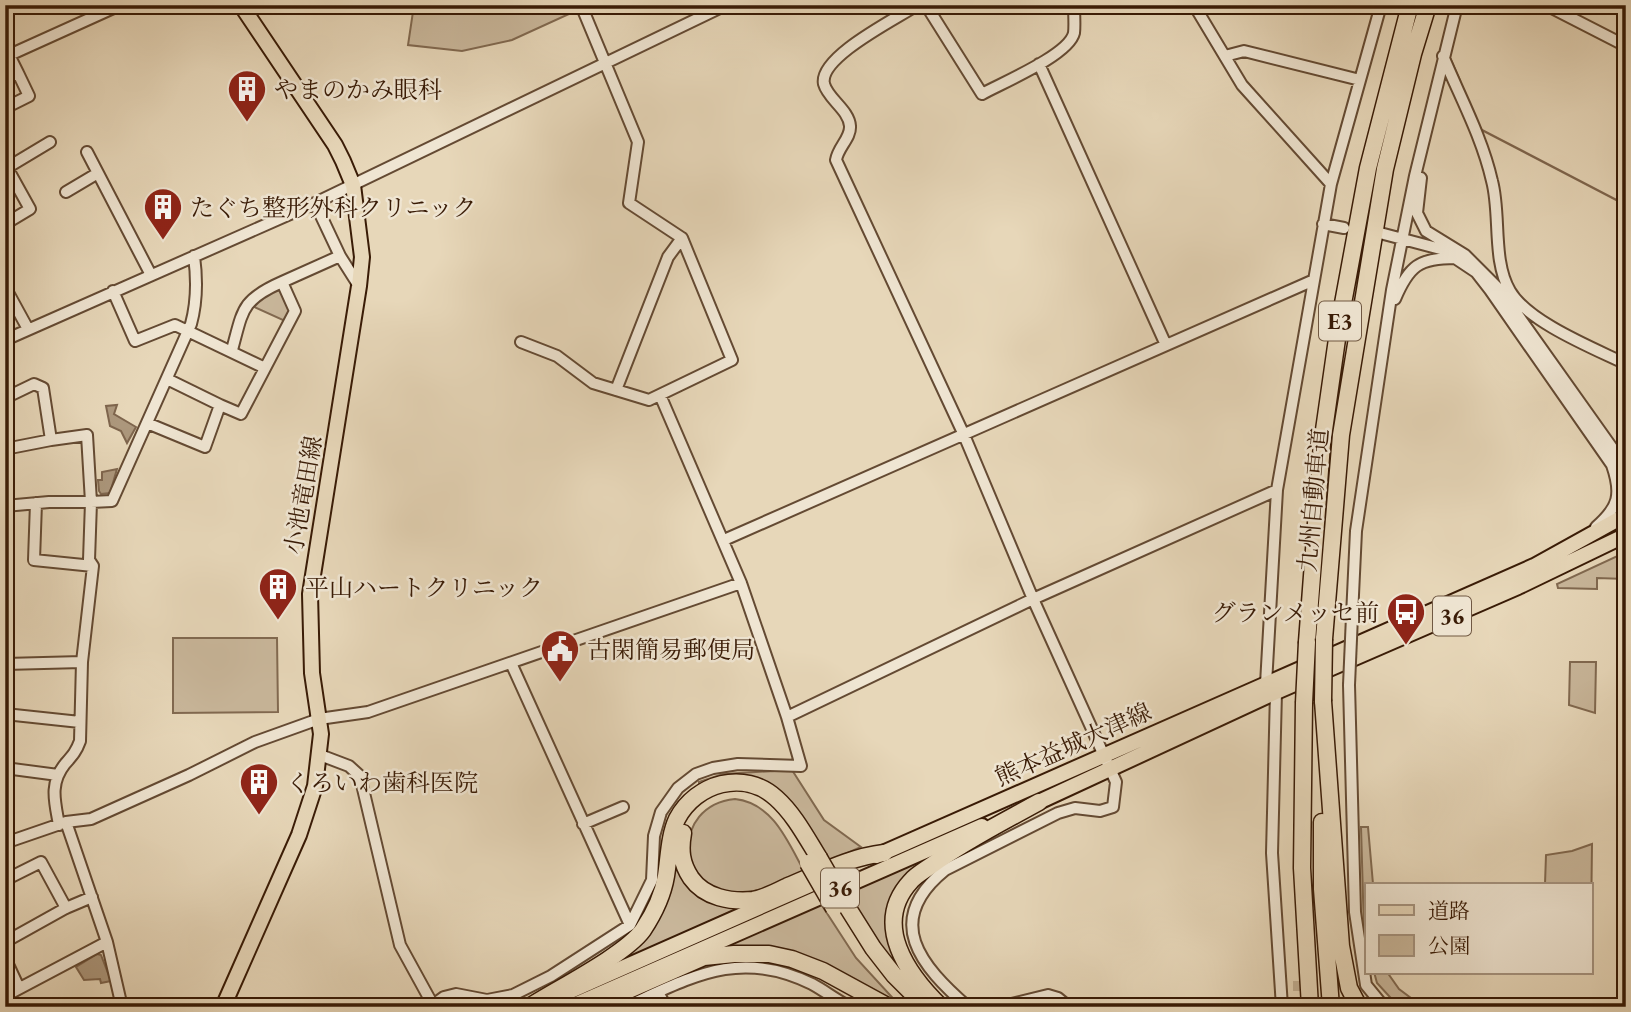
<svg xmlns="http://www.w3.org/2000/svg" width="1631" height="1012" viewBox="0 0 1631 1012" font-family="'EB Garamond','Noto Serif JP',serif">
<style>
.green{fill:#c9b79b;stroke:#816950;stroke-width:2}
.water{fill:#ac977c;stroke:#7e654d;stroke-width:2}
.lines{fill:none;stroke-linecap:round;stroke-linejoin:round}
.stream{stroke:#7e654d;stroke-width:2.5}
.minor-tunnel{stroke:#c4b195;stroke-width:10;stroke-dasharray:10 5;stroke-linecap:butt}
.minor-casing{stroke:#644a33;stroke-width:14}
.major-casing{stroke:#391b06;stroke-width:18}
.highway-casing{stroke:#391b06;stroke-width:19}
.minor{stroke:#efe5d2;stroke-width:10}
.major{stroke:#e7d7b9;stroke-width:14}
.highway{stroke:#e7d7b9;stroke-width:16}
.minor-bridge-casing{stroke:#644a33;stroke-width:14;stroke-linecap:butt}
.highway-bridge-casing{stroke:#391b06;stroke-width:19;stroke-linecap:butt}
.minor-bridge{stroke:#efe5d2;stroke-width:10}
.highway-bridge{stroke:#e7d7b9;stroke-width:16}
.labels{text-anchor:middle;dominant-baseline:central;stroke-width:5;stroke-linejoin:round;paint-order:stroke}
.shield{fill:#efe5d2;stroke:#705843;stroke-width:2}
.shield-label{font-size:23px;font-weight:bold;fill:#391b06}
.poi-label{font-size:24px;fill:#391b06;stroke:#efe5d2;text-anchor:start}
.street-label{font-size:24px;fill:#391b06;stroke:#efe5d2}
</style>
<rect width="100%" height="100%" fill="#e7d7b9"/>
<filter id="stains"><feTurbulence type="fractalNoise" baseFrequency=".00286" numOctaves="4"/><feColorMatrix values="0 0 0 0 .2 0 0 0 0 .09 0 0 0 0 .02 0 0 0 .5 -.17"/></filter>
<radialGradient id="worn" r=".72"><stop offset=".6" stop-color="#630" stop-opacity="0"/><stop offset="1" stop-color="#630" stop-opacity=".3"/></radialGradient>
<path class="green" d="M414,5H565L569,14L512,40L462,51L408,45Z
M277,288L283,291L290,309L285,321L250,305Z
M1626,552V579L1597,578V589L1558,588L1557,584Z
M173,638H277L278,712L173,713Z
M1570,662H1596L1595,713L1569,705Z
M792,770L824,820L861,847L825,863L784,796L711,780L699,785V782L723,774Z
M735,799C773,803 788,842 804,871C783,880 762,893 738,893C677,895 669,806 735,799Z
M1361,827H1368L1373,884H1367V944L1364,932Z
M674,842C690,876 694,908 738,906L739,908L633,956L629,950L632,947Z
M1592,844L1591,925V884H1545L1546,855L1572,851Z
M940,848L906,881L889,940L897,964L909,981L897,973L839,891Z
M819,901L856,958L901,1007H891L815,963L709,950Z
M1374,972H1387L1399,989L1423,1007H1399L1377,983Z
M459,998L488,1005L505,1002L496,1007H445L446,1003Z"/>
<path class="water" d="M117,405L114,414L136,427L127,443L121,431L110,426L106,406Z
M117,469L110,493L101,494L99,491L98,480H102V472Z
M97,954L101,955L111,981L101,983L100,979L84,980L76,967Z"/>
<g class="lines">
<path class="stream" d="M1449,56L1460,81
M1480,129L1626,205
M1626,417L1623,431L1626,445"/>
<path class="minor-tunnel" d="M1293,986H1334"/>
<g class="minor-casing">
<path id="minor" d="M917,5C898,18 818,57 824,84C828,99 849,110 850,126C851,138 838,147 836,160L964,435L1033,599L1116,782L1113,807L1100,811L1075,808L1058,813L945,870C882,921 921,966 968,1007
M926,5L982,94C1002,83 1069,55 1074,33C1075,25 1074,14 1074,5
M1194,5L1242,85L1331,184
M1546,5L1626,46
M1225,56L1244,51L1360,80
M1443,56C1460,97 1482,137 1492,181C1501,214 1492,261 1510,291C1528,322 1593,348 1626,364
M5,57L120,5
M1039,64L1166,345
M5,79L18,73L9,55
M5,108L29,96L18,73
M87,152L151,275
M5,164L30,209L5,224
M5,169L50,142
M1421,178L1417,213L1426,231L1465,255L1500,290L1620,459L1622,470
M66,192L98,173
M315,203L340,256L359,286
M1323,224L1344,228
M1380,233L1452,252
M1450,251L1455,258L1476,272L1490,290L1612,465C1622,494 1619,507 1596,527
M5,287L28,329
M113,291L135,341L175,325L265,368
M1395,299C1409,266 1419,258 1455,258
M5,340L315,203L726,5
M521,342L557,356L593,383L649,400L732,360L682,238L629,203L638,142L581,5
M232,350C243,310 241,300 282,282
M167,379L220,405
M616,390L668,257L682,238
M5,398L34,384L43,388L51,440L87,435L91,502H49L5,506
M147,423L205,447L220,405L241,414L295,311L282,282L340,256
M5,449L51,440
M36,503L34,560L93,566
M724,540L1314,280
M1352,616L1356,531L1392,290L1415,176L1457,5
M511,663L630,925
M5,664L82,662
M1266,684L1277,490L1331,184L1381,5
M1349,685L1355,912L1366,985L1384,1007
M1276,692L1272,853L1282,1007
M5,714L80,722
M787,717L1033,599L1277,490
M320,755L349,766L360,776L400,945L434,1007
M5,768L58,775
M66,822L107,942L122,1007
M583,824L623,807
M59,825C55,802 49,784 65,764C72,756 76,752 80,741L82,662L93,566L89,560L91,502L112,501L191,324C197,302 197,278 194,256
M5,843L66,822L91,819L189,775L255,742L319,719L368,712L741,583
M5,880L41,862L66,908
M5,942L66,908L92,897
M5,958L19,988
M658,992L666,1007
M5,996L107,942
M433,1005L444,997L456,994L487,1000L513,995L551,976L630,925L652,880L654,836L661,812L678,788L696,774L713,768L738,764L801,766L787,717L741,583L660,395
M625,1007C692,977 739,948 812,984C825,991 836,1000 850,1007
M999,1007L1048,995L1058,998L1069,1007"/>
</g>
<g class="major-casing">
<path id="major" d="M1030,806L1276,692L1518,587L1626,535
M876,856L1534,566L1626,515
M559,996L828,877
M223,1007L299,835L315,786L321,734L312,673L310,594L359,286L362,257L353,185L343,161L335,145L241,5
M570,1007L982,826"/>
</g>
<g class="highway-casing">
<path id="highway" d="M1324,639L1341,435L1385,169L1413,54L1428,5
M1307,642L1322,444L1339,325L1368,168L1410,5
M1323,701L1341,946L1349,988L1359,1007
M1304,703L1302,868L1310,1007
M1322,822V889L1331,1007
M683,833C680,850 681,863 691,878C705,898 731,902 753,900C765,898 778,891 788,886C820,873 850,857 884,853
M846,905L873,948L894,975L926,1007
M529,1007C557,989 625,955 643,930C653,915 663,894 666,876C669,858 669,836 677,819C696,783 744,769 776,798C794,814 806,837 819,858
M590,1007L704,957L734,954H769L792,959L823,971L889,1007
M941,1007C908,975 871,924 911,881C916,875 925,870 932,865C965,841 1003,822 1039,802"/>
</g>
<use href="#minor" class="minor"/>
<use href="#major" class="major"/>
<use href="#highway" class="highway"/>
<g class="minor-bridge-casing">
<path id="minor-bridge" d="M1349,685L1352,616"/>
</g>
<g class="highway-bridge-casing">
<path id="highway-bridge" d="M1323,701L1324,639
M1304,703L1307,642
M819,858L846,905
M808,863L834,908"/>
</g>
<use href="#minor-bridge" class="minor-bridge"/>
<use href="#highway-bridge" class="highway-bridge"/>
</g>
<defs>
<g id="building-pin" transform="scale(2.0125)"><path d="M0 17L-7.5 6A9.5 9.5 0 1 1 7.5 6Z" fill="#8f2418" stroke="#efe5d2"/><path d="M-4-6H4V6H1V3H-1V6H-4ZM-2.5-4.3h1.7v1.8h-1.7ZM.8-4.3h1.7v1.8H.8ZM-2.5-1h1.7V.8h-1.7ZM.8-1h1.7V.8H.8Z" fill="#fff"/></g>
<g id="bus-pin" transform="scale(2.0125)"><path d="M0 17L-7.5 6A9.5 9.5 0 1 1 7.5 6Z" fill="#8f2418" stroke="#efe5d2"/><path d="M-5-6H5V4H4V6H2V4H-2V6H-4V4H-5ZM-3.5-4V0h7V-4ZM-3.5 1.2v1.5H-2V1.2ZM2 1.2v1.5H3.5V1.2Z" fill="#fff"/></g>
<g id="civic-pin" transform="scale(2.0125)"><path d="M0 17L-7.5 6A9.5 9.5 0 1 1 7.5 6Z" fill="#8f2418" stroke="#efe5d2"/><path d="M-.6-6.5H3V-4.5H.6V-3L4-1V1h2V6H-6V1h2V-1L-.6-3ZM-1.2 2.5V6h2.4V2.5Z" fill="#fff"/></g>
</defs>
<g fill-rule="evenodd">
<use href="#building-pin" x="247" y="89"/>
<use href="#building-pin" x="163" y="207"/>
<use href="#building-pin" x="278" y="587"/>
<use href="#bus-pin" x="1406" y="612"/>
<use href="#civic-pin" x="560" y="649"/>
<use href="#building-pin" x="259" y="782"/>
</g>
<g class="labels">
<g class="shield">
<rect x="1319" y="301.5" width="42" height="39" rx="5"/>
<rect x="1433" y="596.5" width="38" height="39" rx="5"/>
<rect x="821" y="868.5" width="38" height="39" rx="5"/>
</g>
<g class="shield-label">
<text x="1340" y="321">E3</text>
<text x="1452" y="616">36</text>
<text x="840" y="888">36</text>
</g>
<g class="poi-label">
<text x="274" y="89">やまのかみ眼科</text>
<text x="190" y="207">たぐち整形外科クリニック</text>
<text x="305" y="587">平山ハートクリニック</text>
<text x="1379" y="612" text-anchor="end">グランメッセ前</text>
<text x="587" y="649">古閑簡易郵便局</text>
<text x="286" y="782">くろいわ歯科医院</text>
</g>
<g class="street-label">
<text transform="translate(303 495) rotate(-80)">小池竜田線</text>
<text transform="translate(1313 500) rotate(-85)">九州自動車道</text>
<text transform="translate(1073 744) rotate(-24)">熊本益城大津線</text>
</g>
</g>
<rect width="1631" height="1012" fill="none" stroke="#e7d7b9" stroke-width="28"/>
<rect x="7" y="7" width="1617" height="998" fill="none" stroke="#391b06" stroke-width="3.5"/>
<rect x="14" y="14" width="1603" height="984" fill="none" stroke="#391b06" stroke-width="2"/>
<rect x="1365" y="883" width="228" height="91" fill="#efe5d2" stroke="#a69480" stroke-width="2"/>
<rect x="1379" y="905" width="35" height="10" fill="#e7d7b9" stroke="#a69480" stroke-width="2"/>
<text x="1428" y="918" font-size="21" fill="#391b06">道路</text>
<rect x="1379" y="935" width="35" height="21" fill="#c9b79b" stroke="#a69480" stroke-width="2"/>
<text x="1428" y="953" font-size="21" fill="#391b06">公園</text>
<rect width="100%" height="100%" filter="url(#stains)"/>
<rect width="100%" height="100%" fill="url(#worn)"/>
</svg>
